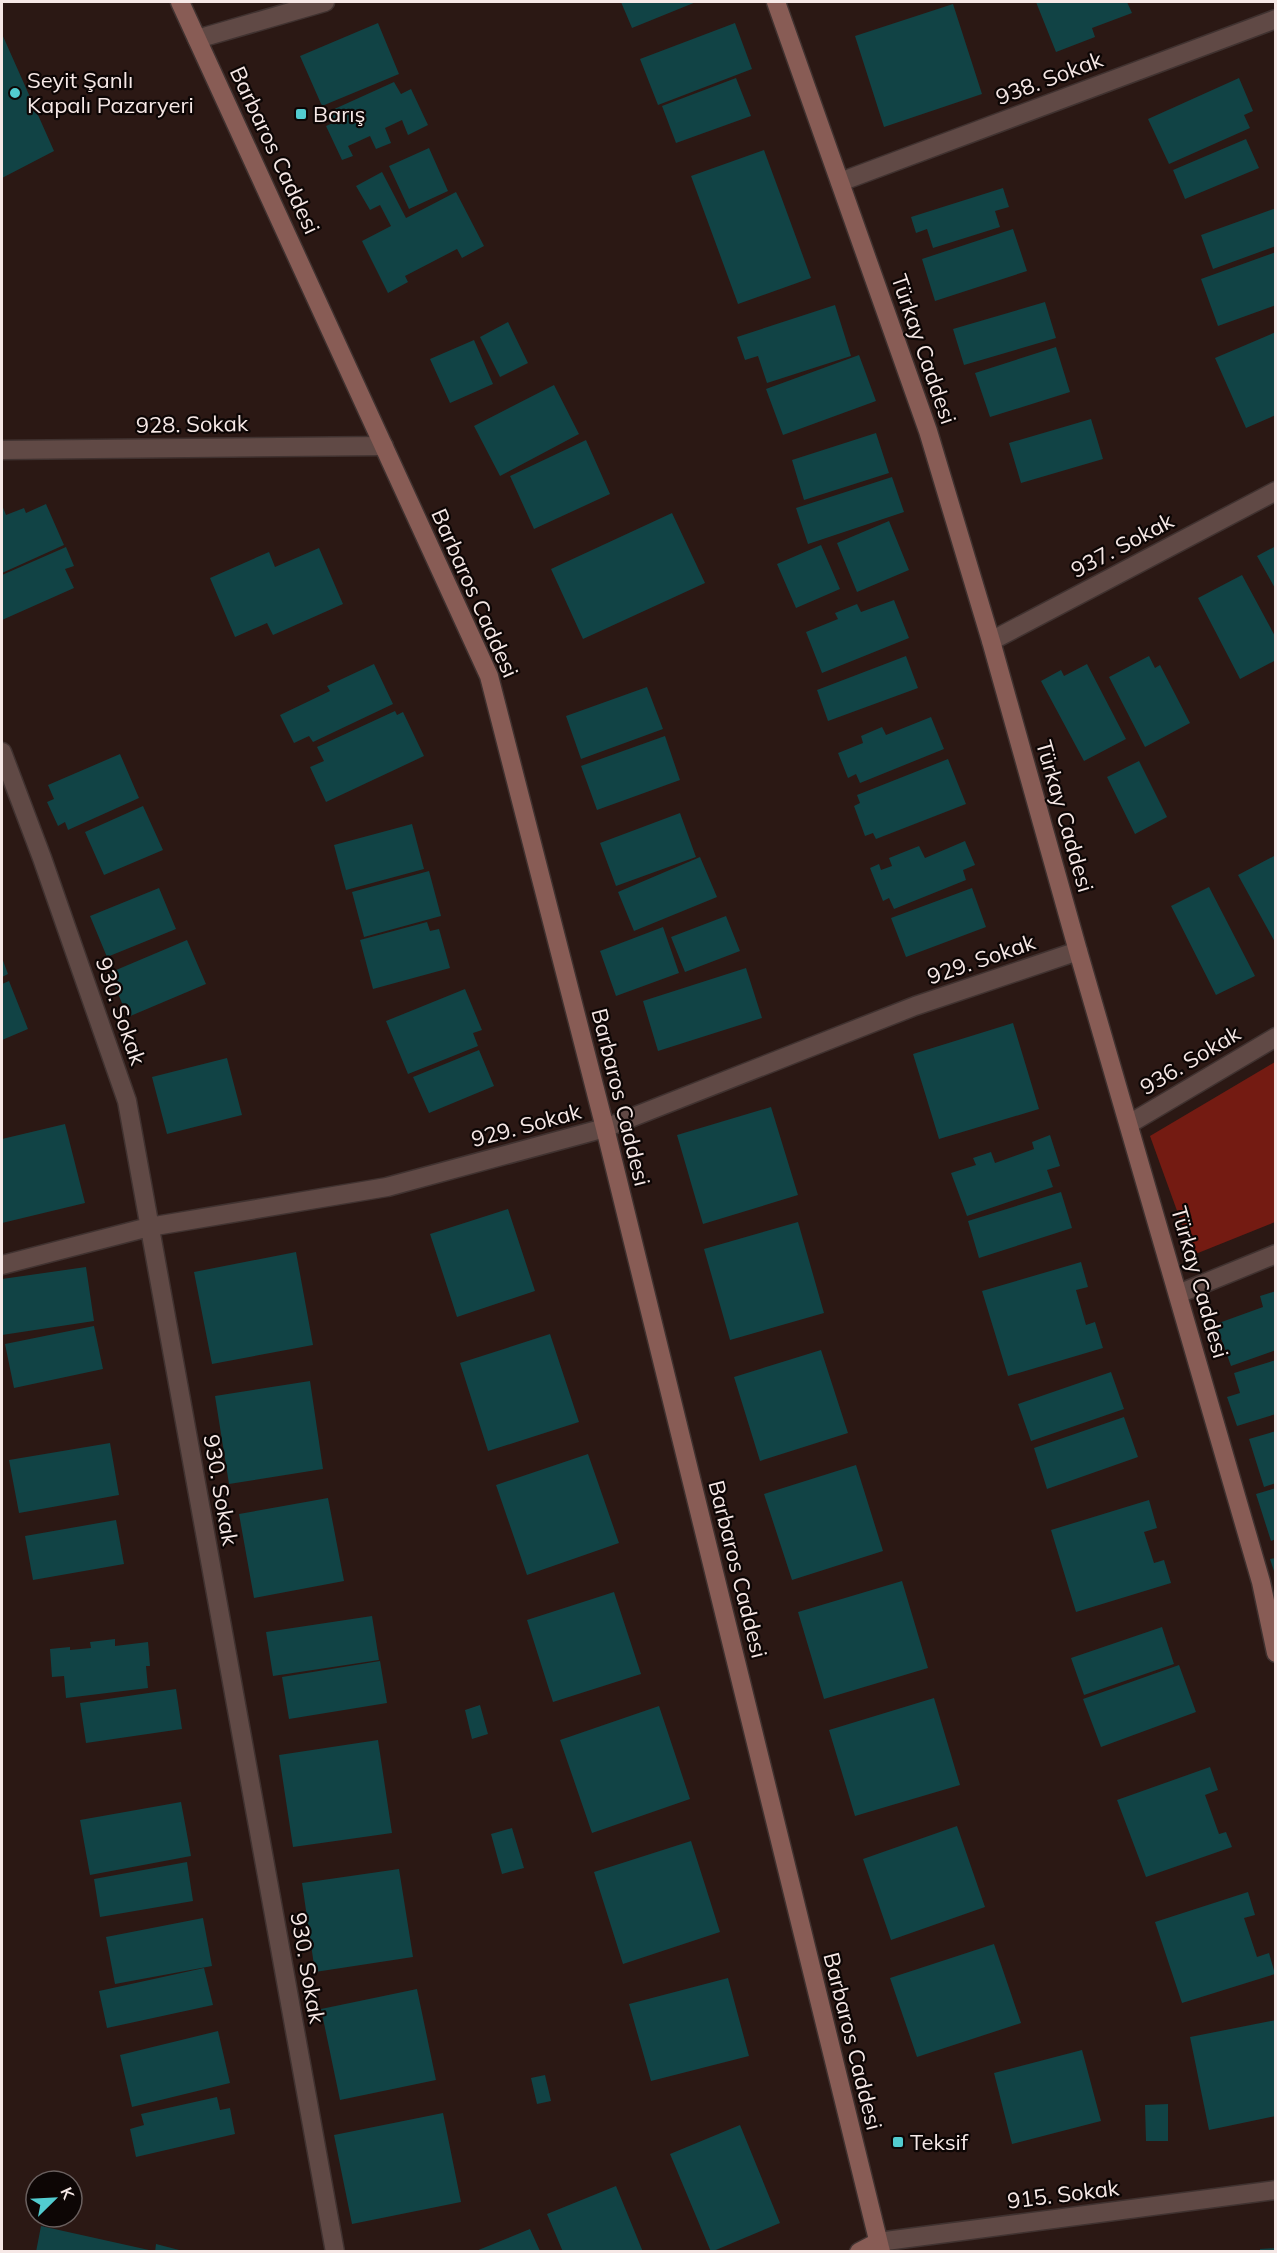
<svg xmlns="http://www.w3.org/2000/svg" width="1277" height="2253" viewBox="0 0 1277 2253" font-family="Mulish,sans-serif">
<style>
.green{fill:#741b12}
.building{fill:#114345}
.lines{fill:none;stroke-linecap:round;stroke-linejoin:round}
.street-casing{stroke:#403230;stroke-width:21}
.secondary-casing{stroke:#403230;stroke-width:21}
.street{stroke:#604945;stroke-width:18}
.secondary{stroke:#885c55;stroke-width:18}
.poi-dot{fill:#52ccd0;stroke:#0d0605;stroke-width:2}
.labels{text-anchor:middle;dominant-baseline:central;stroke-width:4.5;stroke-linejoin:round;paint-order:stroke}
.street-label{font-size:22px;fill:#f6e8e6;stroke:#0d0605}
.poi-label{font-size:22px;fill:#f6e8e6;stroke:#0d0605;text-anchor:start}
</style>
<rect width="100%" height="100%" fill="#2b1814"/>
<path class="green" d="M1275,1062V1222L1193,1255L1150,1136Z"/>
<path class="building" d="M621,2H696L632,28Z
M1036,2H1127L1132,13L1092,28L1095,37L1056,52Z
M953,4L982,94L884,127L855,36Z
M378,23L399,74L322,106L300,56Z
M735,23L752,69L658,105L640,59Z
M2,34L54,151L2,178Z
M736,78L751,116L676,143L662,106Z
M1239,78L1253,111L1244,115L1250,128L1169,164L1148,119Z
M394,82L401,94L411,89L428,125L408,135L402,120L385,128L391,143L376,149L370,136L348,146L353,156L342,160L326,126L335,122L330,111Z
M1246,139L1259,168L1185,199L1173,170Z
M429,148L448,191L409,209L389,166Z
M764,150L811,278L738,304L691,176Z
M382,172L406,218L456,192L484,246L462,258L457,249L405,276L408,282L388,293L362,241L391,226L380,205L370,210L356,186Z
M1003,188L1009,207L995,211L1000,227L933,248L927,229L916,233L911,217Z
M1276,208V246L1213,269L1201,235Z
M1013,229L1027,271L935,301L922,259Z
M1276,252V305L1218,326L1201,279Z
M1045,302L1056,338L964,365L953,329Z
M835,305L851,356L767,383L758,356L745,360L737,337Z
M508,322L528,363L500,377L480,337Z
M1276,332V415L1246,428L1215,358Z
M474,340L493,384L450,403L430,359Z
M1056,347L1070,392L990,417L975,373Z
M859,355L876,401L783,435L766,389Z
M554,385L579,434L500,476L474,426Z
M1091,419L1103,459L1021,483L1009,443Z
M876,433L889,473L804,500L792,460Z
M586,440L610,494L534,529L510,476Z
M892,477L904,512L808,544L796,508Z
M46,504L64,545L2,573V505L6,515L24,508L26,513Z
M672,513L705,583L583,639L551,569Z
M889,521L909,570L857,592L837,543Z
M821,545L840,589L796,608L777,564Z
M1276,546V590L1257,556Z
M66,547L74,566L65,569L74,588L2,620V575Z
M319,548L343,604L273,635L267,623L235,637L210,578L269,552L275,567Z
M1242,575L1276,638V660L1240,679L1198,598Z
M894,600L909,638L822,673L806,632L838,619L835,613L857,604L861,612Z
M906,656L918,688L828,721L817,690Z
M1149,656L1155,668L1160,665L1190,723L1145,747L1109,677Z
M374,664L393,704L313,742L309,736L294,743L280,715L330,691L327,686Z
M1087,664L1126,739L1084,761L1041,681L1061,670L1064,676Z
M647,687L663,729L581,759L566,716Z
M395,711L397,715L403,712L424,756L326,802L310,767L324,761L317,747Z
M931,717L944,749L860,783L856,774L848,778L838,753L863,743L861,736L882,727L886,735Z
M665,736L680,780L597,810L581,766Z
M120,754L139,798L68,830L65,822L58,826L47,802L54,799L48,785Z
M948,759L966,804L876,839L873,833L865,836L854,806L860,803L857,795Z
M1139,761L1167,817L1135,834L1107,777Z
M143,806L163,850L104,875L85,832Z
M680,813L696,857L616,886L600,843Z
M412,824L424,869L346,890L334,845Z
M965,841L975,865L963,870L966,880L894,909L889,898L883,901L870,868L879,864L881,870L892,866L889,858L919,846L925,858Z
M1276,855V944L1238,875Z
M700,857L717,897L634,931L618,892Z
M429,871L441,916L364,937L352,892Z
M1209,887L1255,976L1216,995L1171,906Z
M159,888L176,929L107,957L90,916Z
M972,888L986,927L906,957L891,918Z
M726,916L740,951L685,972L671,937Z
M427,922L430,931L439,929L450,968L373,989L360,940Z
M663,927L679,973L616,996L600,951Z
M187,940L206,984L128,1017L109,973Z
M2,958L8,974L2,977Z
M746,968L762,1018L658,1051L643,1001Z
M9,981L28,1029L2,1040V984Z
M465,989L482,1030L473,1033L478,1046L408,1074L386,1021Z
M1013,1023L1039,1109L939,1139L913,1054Z
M479,1050L494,1086L429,1113L413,1077Z
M227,1058L242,1115L167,1134L152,1077Z
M771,1107L798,1195L703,1224L677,1135Z
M65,1124L85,1203L2,1223V1139Z
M1050,1135L1060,1166L1047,1170L1053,1187L967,1216L951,1173L976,1165L973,1158L991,1152L995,1163L1034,1149L1032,1142Z
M1061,1192L1072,1228L979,1258L968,1221Z
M508,1209L535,1291L457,1317L430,1234Z
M798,1222L824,1313L730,1340L704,1249Z
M296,1252L313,1345L212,1364L194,1272Z
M1081,1262L1088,1287L1076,1290L1086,1325L1095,1322L1103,1348L1008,1376L982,1291Z
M86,1267L94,1321L2,1335V1279Z
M1276,1291V1350L1231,1366L1216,1324L1263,1307L1260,1296Z
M94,1326L103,1369L14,1388L5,1344Z
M550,1334L579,1422L488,1451L460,1363Z
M821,1350L848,1433L760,1461L734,1377Z
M1276,1360V1414L1237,1426L1227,1397L1240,1393L1234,1373Z
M1111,1372L1124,1409L1031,1441L1018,1404Z
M310,1381L323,1469L229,1484L215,1396Z
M1124,1417L1138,1457L1047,1489L1034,1448Z
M1276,1431V1483L1264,1487L1249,1439Z
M110,1443L119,1495L19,1513L9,1460Z
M588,1454L619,1543L527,1575L496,1485Z
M856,1465L883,1551L792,1580L764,1494Z
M1276,1488V1539L1271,1541L1256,1494Z
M328,1498L344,1581L254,1598L239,1514Z
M1149,1500L1157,1528L1144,1532L1154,1563L1164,1560L1171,1583L1076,1612L1051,1530Z
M116,1520L124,1564L33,1580L25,1536Z
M1276,1558V1574H1275L1270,1559Z
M902,1581L928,1668L824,1699L798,1612Z
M614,1592L641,1674L553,1702L527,1620Z
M372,1616L379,1660L273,1676L266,1632Z
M1162,1627L1174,1664L1084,1695L1071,1658Z
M115,1639V1646L148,1642L150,1666H146L148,1688L66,1698L64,1676L52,1677L50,1649L70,1647V1650L91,1648L90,1642Z
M380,1661L387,1703L289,1719L282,1677Z
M1179,1665L1196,1712L1101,1747L1083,1699Z
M176,1689L182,1729L86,1743L80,1703Z
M934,1698L960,1785L855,1816L829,1730Z
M480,1705L488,1734L472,1739L465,1710Z
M659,1706L690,1799L592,1833L560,1740Z
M378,1740L392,1833L293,1847L279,1755Z
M1210,1767L1218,1790L1205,1795L1219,1834L1226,1832L1232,1847L1146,1877L1117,1800Z
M181,1802L191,1856L90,1875L80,1820Z
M957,1826L985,1907L891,1940L863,1859Z
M512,1828L524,1868L502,1874L491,1834Z
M691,1841L720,1932L623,1964L594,1872Z
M187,1862L193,1901L100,1917L94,1879Z
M399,1869L413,1957L315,1972L302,1883Z
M1248,1892L1255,1915L1244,1918L1257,1957L1269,1953L1275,1974L1182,2003L1155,1922Z
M203,1918L212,1966L115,1984L106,1937Z
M994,1944L1021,2023L917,2057L890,1978Z
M204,1968L213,2005L107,2028L99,1991Z
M728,1978L749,2056L651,2081L629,2004Z
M417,1989L436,2080L340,2100L321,2009Z
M1276,2020V2116L1209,2130L1190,2037Z
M218,2031L230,2083L132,2107L120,2055Z
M1082,2050L1101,2121L1012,2144L994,2073Z
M545,2075L551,2101L537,2104L531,2078Z
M217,2097L220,2110L230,2108L235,2134L136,2157L130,2129L144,2125L141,2114Z
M1168,2104V2141H1146L1145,2105Z
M443,2113L461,2202L352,2224L334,2135Z
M740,2125L780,2223L711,2252L670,2154Z
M616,2186L643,2252H563L547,2214Z
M41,2226L149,2250V2252H36Z
M530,2229L540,2251H476Z
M156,2244L183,2251V2252H155Z
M1276,2248V2252H1260V2249Z"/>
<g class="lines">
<g class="street-casing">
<path id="street" d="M197,39L325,2
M840,182L1276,19
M2,450L384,446
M991,641L1276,491
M2,752L42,858L127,1101L335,2252
M1129,1124L1276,1037
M2,1265L149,1227L387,1187L605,1128L915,1006L1078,951
M1178,1294L1276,1254
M878,2242L1276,2190"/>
</g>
<g class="secondary-casing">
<path id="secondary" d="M180,2L489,676L605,1128L881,2252
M776,2L928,431L991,641L1078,951L1261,1582L1276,1653
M859,2252L878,2242"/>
</g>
<use href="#street" class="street"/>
<use href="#secondary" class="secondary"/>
</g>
<g class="poi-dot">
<circle cx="15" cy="93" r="6"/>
<rect x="295" y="108" width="12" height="12" rx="3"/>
<rect x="892" y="2136" width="12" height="12" rx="3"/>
</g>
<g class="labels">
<g class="street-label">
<text transform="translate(1049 78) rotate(-21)">938. Sokak</text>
<text transform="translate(275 150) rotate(65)">Barbaros Caddesi</text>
<text transform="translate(924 349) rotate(71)">Türkay Caddesi</text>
<text transform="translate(192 424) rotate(-1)">928. Sokak</text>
<text transform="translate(1122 545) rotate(-28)">937. Sokak</text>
<text transform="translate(475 593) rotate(66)">Barbaros Caddesi</text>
<text transform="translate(1065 816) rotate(74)">Türkay Caddesi</text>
<text transform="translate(981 959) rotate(-19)">929. Sokak</text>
<text transform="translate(121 1011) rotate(71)">930. Sokak</text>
<text transform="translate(1190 1060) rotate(-31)">936. Sokak</text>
<text transform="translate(621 1097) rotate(76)">Barbaros Caddesi</text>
<text transform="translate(526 1125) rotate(-15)">929. Sokak</text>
<text transform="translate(1200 1282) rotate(74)">Türkay Caddesi</text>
<text transform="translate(221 1490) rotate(80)">930. Sokak</text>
<text transform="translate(738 1569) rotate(76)">Barbaros Caddesi</text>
<text transform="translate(308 1968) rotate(80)">930. Sokak</text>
<text transform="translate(853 2041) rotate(76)">Barbaros Caddesi</text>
<text transform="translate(1063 2194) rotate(-7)">915. Sokak</text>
</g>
<g class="poi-label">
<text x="27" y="80">Seyit Şanlı<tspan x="27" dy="25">Kapalı Pazaryeri</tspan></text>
<text x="313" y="114">Barış</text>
<text x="910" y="2142">Teksif</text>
</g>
</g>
<rect width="1277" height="2253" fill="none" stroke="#f6e8e6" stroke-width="6"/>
<g transform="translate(54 2199) rotate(66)"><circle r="28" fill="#0d0605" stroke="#6a605f" stroke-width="1.5"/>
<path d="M0-4.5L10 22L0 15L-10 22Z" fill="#52ccd0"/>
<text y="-9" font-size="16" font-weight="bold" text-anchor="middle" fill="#f6e8e6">K</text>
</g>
</svg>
